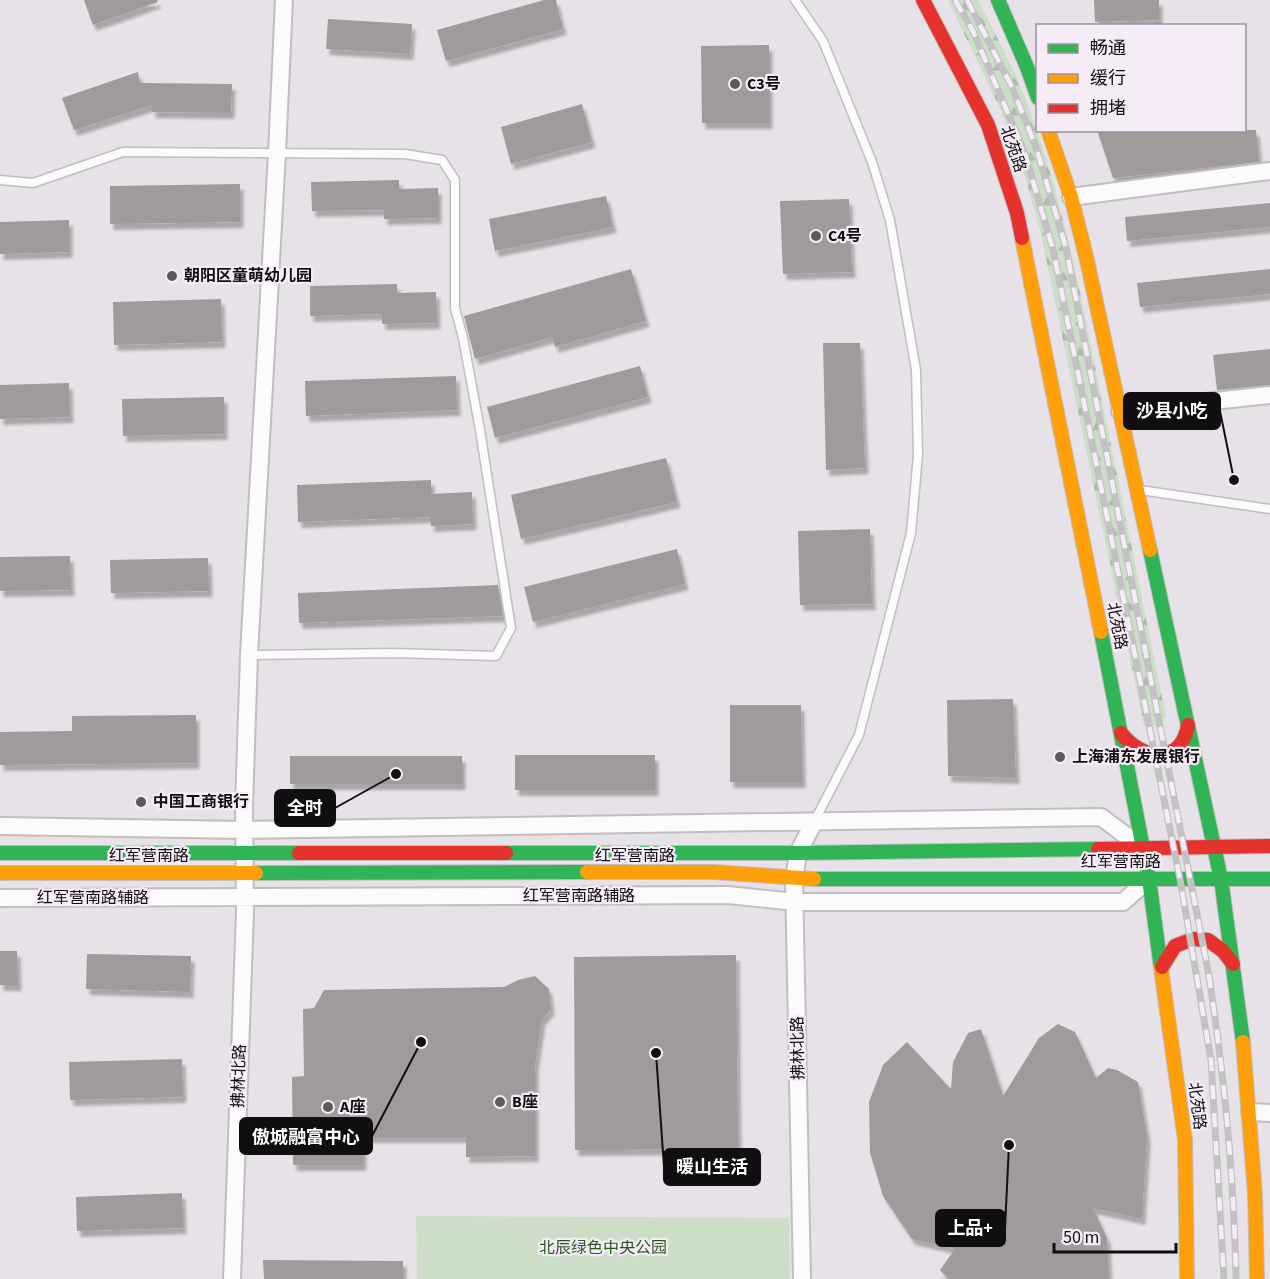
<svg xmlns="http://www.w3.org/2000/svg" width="1270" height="1279" viewBox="0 0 1270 1279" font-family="'Source Sans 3','Noto Sans SC',sans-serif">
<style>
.green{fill:#ccdec8}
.forest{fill:url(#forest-firs)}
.building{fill:#9f9a9b;filter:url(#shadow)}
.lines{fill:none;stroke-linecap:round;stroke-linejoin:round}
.lane-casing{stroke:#c1bdc1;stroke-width:11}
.street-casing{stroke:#c1bdc1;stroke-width:20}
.fast-casing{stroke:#c1bdc1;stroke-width:16}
.slow-casing{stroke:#c1bdc1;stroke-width:16}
.jam-casing{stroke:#c1bdc1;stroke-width:16}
.lane{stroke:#fbfbfb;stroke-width:8}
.street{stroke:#fbfbfb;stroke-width:16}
.fast{stroke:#30b455;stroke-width:14}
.slow{stroke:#ff9f0a;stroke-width:14}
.jam{stroke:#e5322d;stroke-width:14}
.rail-casing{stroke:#c2c2c2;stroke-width:7}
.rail{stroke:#f6ecf7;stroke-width:4.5;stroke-dasharray:14;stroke-linecap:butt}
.poi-dot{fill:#5c585c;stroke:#f6ecf7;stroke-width:2}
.labels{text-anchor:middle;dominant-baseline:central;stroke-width:4.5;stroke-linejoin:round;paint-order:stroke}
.poi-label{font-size:16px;font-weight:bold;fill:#110e11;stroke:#f6ecf7;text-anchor:start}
.street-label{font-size:16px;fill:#110e11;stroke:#f6ecf7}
.park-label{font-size:16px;fill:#265c1b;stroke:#f6ecf7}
.leader{fill:none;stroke:#110e11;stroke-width:2}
.callout-dot{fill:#110e11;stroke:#f6ecf7;stroke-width:2}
.callout{fill:#110e11;stroke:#110e11;stroke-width:2}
.callout-label{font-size:18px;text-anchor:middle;font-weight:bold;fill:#fff}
</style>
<defs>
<pattern id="forest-firs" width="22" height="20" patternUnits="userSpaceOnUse" patternTransform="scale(1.5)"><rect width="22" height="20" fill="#ccdec8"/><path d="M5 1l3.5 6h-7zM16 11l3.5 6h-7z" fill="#aebdab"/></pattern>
<filter id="shadow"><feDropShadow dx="3.5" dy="6" stdDeviation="1.5" flood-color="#0004"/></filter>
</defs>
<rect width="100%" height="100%" fill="#e7e2e7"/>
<path class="green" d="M416,1216L789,1218L790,1279H417Z"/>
<path class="forest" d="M948,0H978C995,34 1014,67 1027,103C1050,165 1066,227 1080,292L1166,717L1156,726H1144L1040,230L1023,170L1001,111Z"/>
<path class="building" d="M84,0H157L158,2L93,25Z
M544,0H556L563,29L446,61L437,30Z
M1094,0H1159V20L1095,22Z
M328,19L412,24L410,54L326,49Z
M769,45V123H702L701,46Z
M138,72L140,83L232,84L231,113L152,112V105L74,130L62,98Z
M582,104L592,142L511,164L501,127Z
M1097,130H1256L1259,162L1113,178Z
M399,180V189L438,188V218L384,219V210L312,211L311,182Z
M240,184V222L110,224V186Z
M606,196L613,227L495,251L489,219Z
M849,199L852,272L783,274L780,201Z
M1270,203V227L1127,241L1125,217Z
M69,220V252L0,254V222Z
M631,269L646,321L555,347L552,337L475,359L464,316Z
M1270,269V294L1140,307L1137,283Z
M397,284V293L436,292L437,323L382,324V314L310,316V286Z
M221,299L222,342L114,345L113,302Z
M823,343H860L865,468L826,470Z
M1270,349V385L1217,390L1213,355Z
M640,366L648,397L495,438L487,407Z
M456,376L457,410L306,416L305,381Z
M69,383L70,417L0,419V385Z
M224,397V434L123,436L122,399Z
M666,458L677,502L521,539L511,495Z
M431,480V494L472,492L473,524L431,526L430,517L298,522L297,485Z
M870,529L872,604L800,605L798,531Z
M677,549L685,584L533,622L524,587Z
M70,556L71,590L0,591V557Z
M208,558L209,591L111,593L110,560Z
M498,585L503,616L299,623L298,593Z
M1013,699L1016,778L948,776L947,700Z
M730,705H801L802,782H730Z
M196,715V763L0,765V732L72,731V716Z
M515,755H655V790H515Z
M290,756H462V784H290Z
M0,951H17L18,985H0Z
M87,954L191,956L190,992L86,989Z
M736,955L738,1149L575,1150L574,957Z
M535,976L549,989L551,1009L542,1019L535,1066V1156L466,1157V1137H363V1165H293L292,1077L304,1076L303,1009L314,1008L324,990L504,987L518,980Z
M1058,1024L1075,1032L1096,1078L1108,1068L1117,1070L1138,1082L1147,1137L1142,1219L1093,1208L1107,1238L1109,1279H949L940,1270L955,1249L912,1239L883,1196L870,1153L869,1102L883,1065L907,1042L951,1089L953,1062L968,1033L981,1029L1003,1096L1039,1038Z
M182,1059L183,1097L70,1100L69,1062Z
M182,1193L183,1228L77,1231L76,1197Z
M263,1260L403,1261V1279H264Z"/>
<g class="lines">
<g class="lane-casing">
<path id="lane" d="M795,0L823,41L872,162L890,220L916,370L918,455L911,533L859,735L814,822
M0,180L33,183L123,152L405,154L442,160L455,180V308L463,338L480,430L511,628L496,656L393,653L249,655
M1140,490L1270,509"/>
</g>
<g class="street-casing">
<path id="street" d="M1071,197L1270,171
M1120,411L1270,395
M0,826L245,830L1101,817L1144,849
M0,898L728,895L795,902H1123L1149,879
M1250,1112L1270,1113
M232,1279L245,911L244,805L249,655L277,153L284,0
M802,1279L794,879L798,853L814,822"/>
</g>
<g class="fast-casing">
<path id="fast" d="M998,0L1027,67L1038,98
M1150,550L1221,879L1243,1042
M1101,632L1149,879L1161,968
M0,853H299
M506,853H798L1098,849
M256,873L587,872
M814,879H1270"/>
</g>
<g class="slow-casing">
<path id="slow" d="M1048,130L1071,197L1086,256L1150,550
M1022,238L1101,632
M587,872H714L814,879
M0,873H256
M1161,968L1185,1140L1187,1279
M1243,1042L1255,1194L1257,1279"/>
</g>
<g class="jam-casing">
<path id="jam" d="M923,0L988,125L1017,213L1022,238
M1121,733C1142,760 1181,766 1188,725
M1098,849L1270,846
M299,853H506
M1162,967L1175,946L1193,939L1208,940L1223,951L1233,964"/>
</g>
<use href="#lane" class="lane"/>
<use href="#street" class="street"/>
<use href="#fast" class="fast"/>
<use href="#slow" class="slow"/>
<use href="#jam" class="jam"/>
<g class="rail-casing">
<path id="rail" d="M955,0L973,31L1024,151L1053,249L1180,879L1211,1060L1224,1279
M967,0L1011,85L1036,147L1066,248L1208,970C1224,1072 1234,1175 1236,1279"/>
</g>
<use href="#rail" class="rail"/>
</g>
<g class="poi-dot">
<circle cx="735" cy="84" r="6"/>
<circle cx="816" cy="236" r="6"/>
<circle cx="172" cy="276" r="6"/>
<circle cx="1060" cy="757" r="6"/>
<circle cx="141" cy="802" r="6"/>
<circle cx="500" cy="1102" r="6"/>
<circle cx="328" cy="1107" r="6"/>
</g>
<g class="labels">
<g class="poi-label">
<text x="747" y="84">C3号</text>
<text x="828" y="236">C4号</text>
<text x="184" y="276">朝阳区童萌幼儿园</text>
<text x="1072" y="757">上海浦东发展银行</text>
<text x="153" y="802">中国工商银行</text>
<text x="512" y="1102">B座</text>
<text x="340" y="1107">A座</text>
</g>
<g class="street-label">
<text transform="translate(1013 149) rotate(71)">北苑路</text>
<text transform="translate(1117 626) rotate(79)">北苑路</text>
<text x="149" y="856">红军营南路</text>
<text x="635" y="856">红军营南路</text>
<text x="1121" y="862">红军营南路</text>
<text x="579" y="896">红军营南路辅路</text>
<text x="93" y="898">红军营南路辅路</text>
<text transform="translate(798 1048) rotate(-91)">拂林北路</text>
<text transform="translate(239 1076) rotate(-88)">拂林北路</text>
<text transform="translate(1197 1106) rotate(83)">北苑路</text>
</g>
<g class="park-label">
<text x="603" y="1248">北辰绿色中央公园</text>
</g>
</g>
<path class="leader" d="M1234 480L1220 411M396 774L335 808M421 1042L372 1136M656 1053L664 1167M1009 1145L1005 1228"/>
<g class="callout-dot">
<circle cx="1234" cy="480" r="6"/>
<circle cx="396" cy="774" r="6"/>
<circle cx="421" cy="1042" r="6"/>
<circle cx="656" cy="1053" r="6"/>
<circle cx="1009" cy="1145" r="6"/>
</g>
<g class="callout">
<rect x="1124" y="393" width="96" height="36" rx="6"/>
<rect x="275" y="790" width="60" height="36" rx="6"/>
<rect x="240" y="1118" width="132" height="36" rx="6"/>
<rect x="664" y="1149" width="96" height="36" rx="6"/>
<rect x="936" y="1210" width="69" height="36" rx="6"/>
</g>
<g class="callout-label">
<text x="1172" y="417">沙县小吃</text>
<text x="305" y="814">全时</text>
<text x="306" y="1143">傲城融富中心</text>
<text x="712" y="1173">暖山生活</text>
<text x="970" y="1234">上品+</text>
</g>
<rect x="1036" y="24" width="210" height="108" fill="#f6ecf7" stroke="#9a939b" stroke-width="1.5"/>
<rect x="1048" y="44" width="30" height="9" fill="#30b455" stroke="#9a939b" stroke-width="1.5"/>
<text x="1090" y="54" font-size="18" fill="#110e11">畅通</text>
<rect x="1048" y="74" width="30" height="9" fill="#ff9f0a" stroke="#9a939b" stroke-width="1.5"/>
<text x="1090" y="84" font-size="18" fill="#110e11">缓行</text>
<rect x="1048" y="104" width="30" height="9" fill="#e5322d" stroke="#9a939b" stroke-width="1.5"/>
<text x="1090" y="114" font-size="18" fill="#110e11">拥堵</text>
<path d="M1054 1243v9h122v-9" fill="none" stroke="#110e11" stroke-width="3"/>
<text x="1063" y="1243" font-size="18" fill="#110e11" stroke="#f6ecf7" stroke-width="4.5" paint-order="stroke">50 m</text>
</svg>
